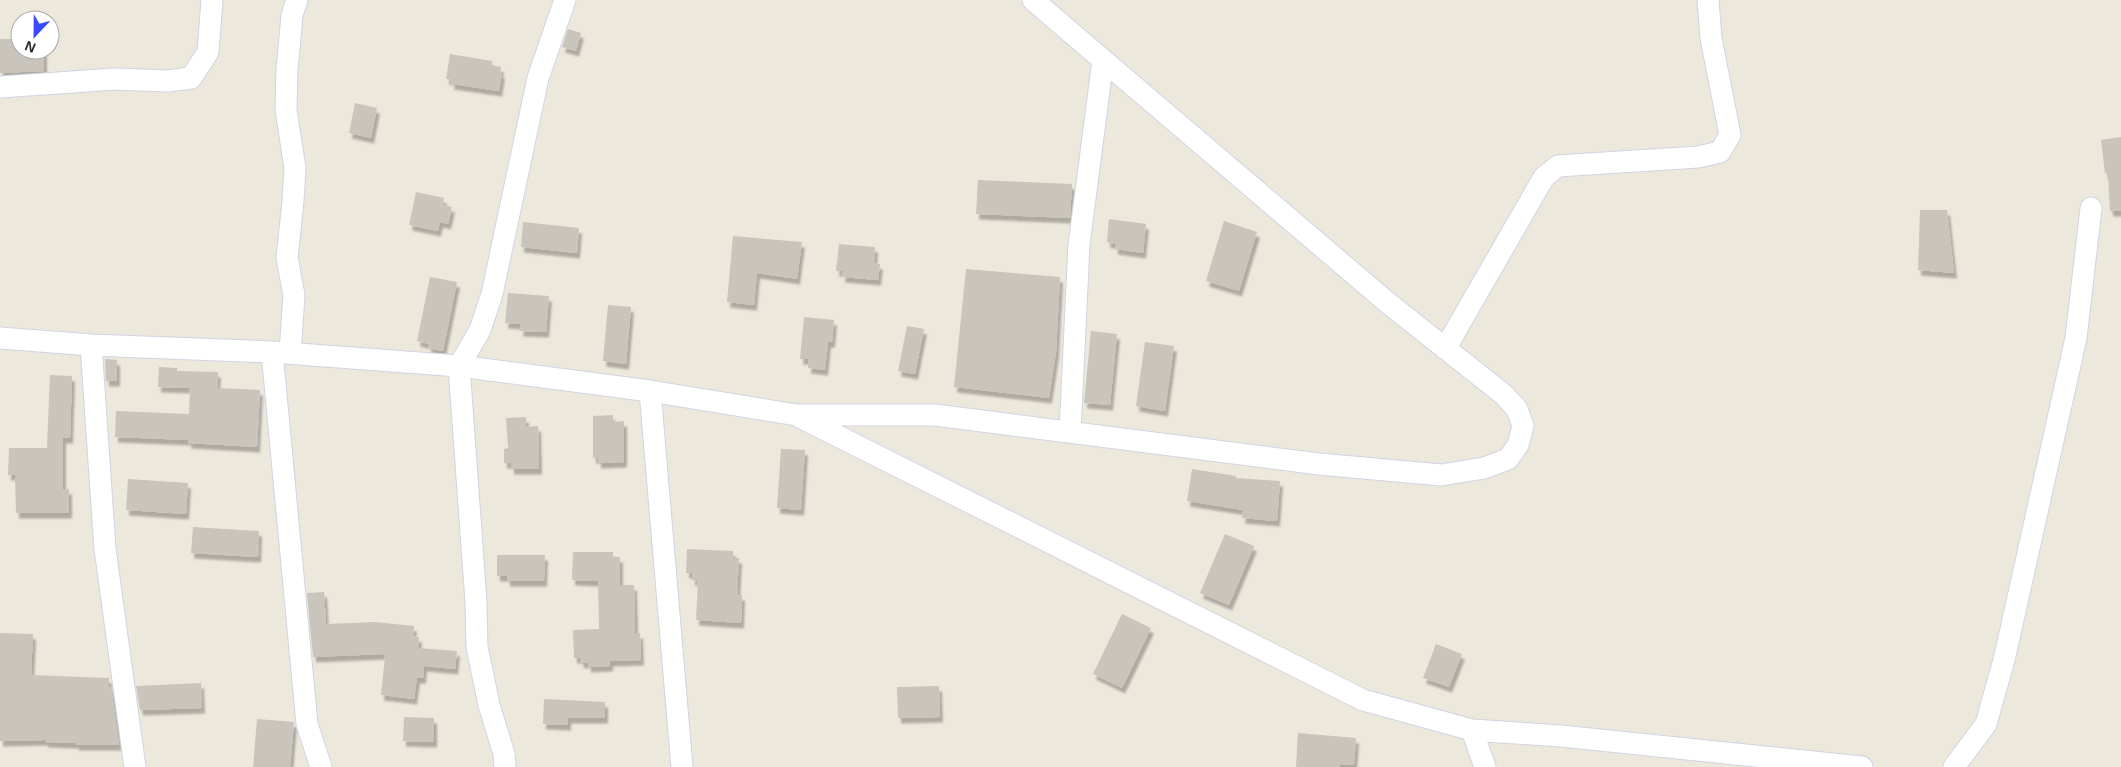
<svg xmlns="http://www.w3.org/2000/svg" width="2121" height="767" viewBox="0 0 2121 767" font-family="Arial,sans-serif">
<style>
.building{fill:#c9c4bc;filter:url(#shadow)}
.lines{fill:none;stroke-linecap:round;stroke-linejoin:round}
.minor-casing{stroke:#d2d3e4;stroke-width:23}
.minor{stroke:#fff;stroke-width:21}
</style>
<defs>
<filter id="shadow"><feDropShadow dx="3" dy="5.5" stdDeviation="1" flood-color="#0004"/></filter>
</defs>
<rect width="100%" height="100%" fill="#ede8dc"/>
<path class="building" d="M568,29L581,33L576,51L562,47Z
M0,39H20V50H44V71L0,73Z
M450,54L492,61V65L501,67L500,73H502L499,91L451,84L452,80L446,79Z
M355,103L377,108L371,138L349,133Z
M2121,137V211H2110L2108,173H2105L2101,140Z
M978,180L1072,184L1070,218L976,214Z
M416,192L444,198L443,205L452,207L448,224L440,222L438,231L409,225Z
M1920,210H1947L1954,273L1918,270Z
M1109,219L1146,224L1143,253L1115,249V244L1107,242Z
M1224,221L1257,232L1239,291L1206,281Z
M523,222L579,228L577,253L521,247Z
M733,236L802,242L797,279L757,273L754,305L727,302Z
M839,244L875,247L874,263L880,264L878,280L842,277L843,271H836Z
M966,269L1060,277L1056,352L1049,398L954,387Z
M430,277L457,282L443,351L428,348L429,344L417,341Z
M508,293L549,296L546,332L520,331L521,324L505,323Z
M608,305L631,307L626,364L603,361Z
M804,317L834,320L832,342H828L825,370L808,368L809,359H800Z
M907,326L924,329L915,374L898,371Z
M1091,331L1117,334L1110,405L1084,403Z
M1145,342L1174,346L1165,411L1136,406Z
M105,359L117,360V381H106Z
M159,367L177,368V371L218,372L217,388L260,390L257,447L188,443L189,440L115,437L116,411L189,414L190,388L158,387Z
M50,375L72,376L70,438H63V489H69V513H16L15,475H8L9,448H47Z
M613,415V422L624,421V462L598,463V458H593V416Z
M526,417V427L538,426L539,469H511V463H504V449L508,448L506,418Z
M781,449L805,450L801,510L777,508Z
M1192,469L1236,476V478L1280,481L1277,521L1242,518L1243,510L1187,501Z
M128,479L188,483L186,514L126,510Z
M193,527L259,531L258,557L191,553Z
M1225,534L1254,546L1229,605L1200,593Z
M687,549L733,551V558H739L737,595H742L741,623L696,620L698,581L692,580V573H686Z
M573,552H613V557H620V585H634L635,633H640L641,660L610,661V666L588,667V662L581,663L580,658H574L573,630L599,629L598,581L572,580Z
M497,555H545L544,581H507V576H497Z
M324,592L326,624L375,622L414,626L413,636L419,637L418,648L457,651L455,669L424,666L423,678H417L414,699L381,695L385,656L384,654L313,657L307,593Z
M1122,614L1151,628L1122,688L1093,674Z
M0,633L33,634L31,675L109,678V687H111L119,745H76V743L45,742V740L0,741Z
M1436,644L1462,654L1449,687L1423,678Z
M201,683L202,708L140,710L136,686Z
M939,686L940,717L898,718L897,687Z
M544,699L605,702V718H568V725L543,724Z
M404,717L434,718V742L403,741Z
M257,719L294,722L290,767H253Z
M1298,733L1356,738L1354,765L1340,764V767H1296Z"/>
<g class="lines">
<g class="minor-casing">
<path id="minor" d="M1033,0L1103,60L1079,245L1070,432
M0,87L115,79L168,81L191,78L208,52L212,0
M0,338L91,345L272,352L459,366L650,391L797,415H935L1319,464L1441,475L1484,468L1508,459L1518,445L1523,426L1517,409L1503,394L1388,303L1103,60
M91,345L105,549L135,767
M1445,349L1544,177L1558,166L1698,157L1720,152L1730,135L1711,38L1708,0
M272,352L307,724L321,767
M290,353L294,295L287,258L293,201L295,168L286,110L287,70L292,15L297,0
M650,391L682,767
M800,417L1363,700L1472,730L1561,736L1862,767
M1472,730L1485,767
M505,767L504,754L489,705L477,647L476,602L459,366L480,330L492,294L538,78L565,0
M1954,767L1986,724L2004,660L2076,338L2091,208"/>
</g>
<use href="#minor" class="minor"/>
</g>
<g transform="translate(35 35) rotate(202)"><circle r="24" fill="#ffffff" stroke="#aaaaaa"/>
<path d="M0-4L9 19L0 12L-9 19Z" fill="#3849ff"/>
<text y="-8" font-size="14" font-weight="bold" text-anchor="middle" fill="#2b2b2b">N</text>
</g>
</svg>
